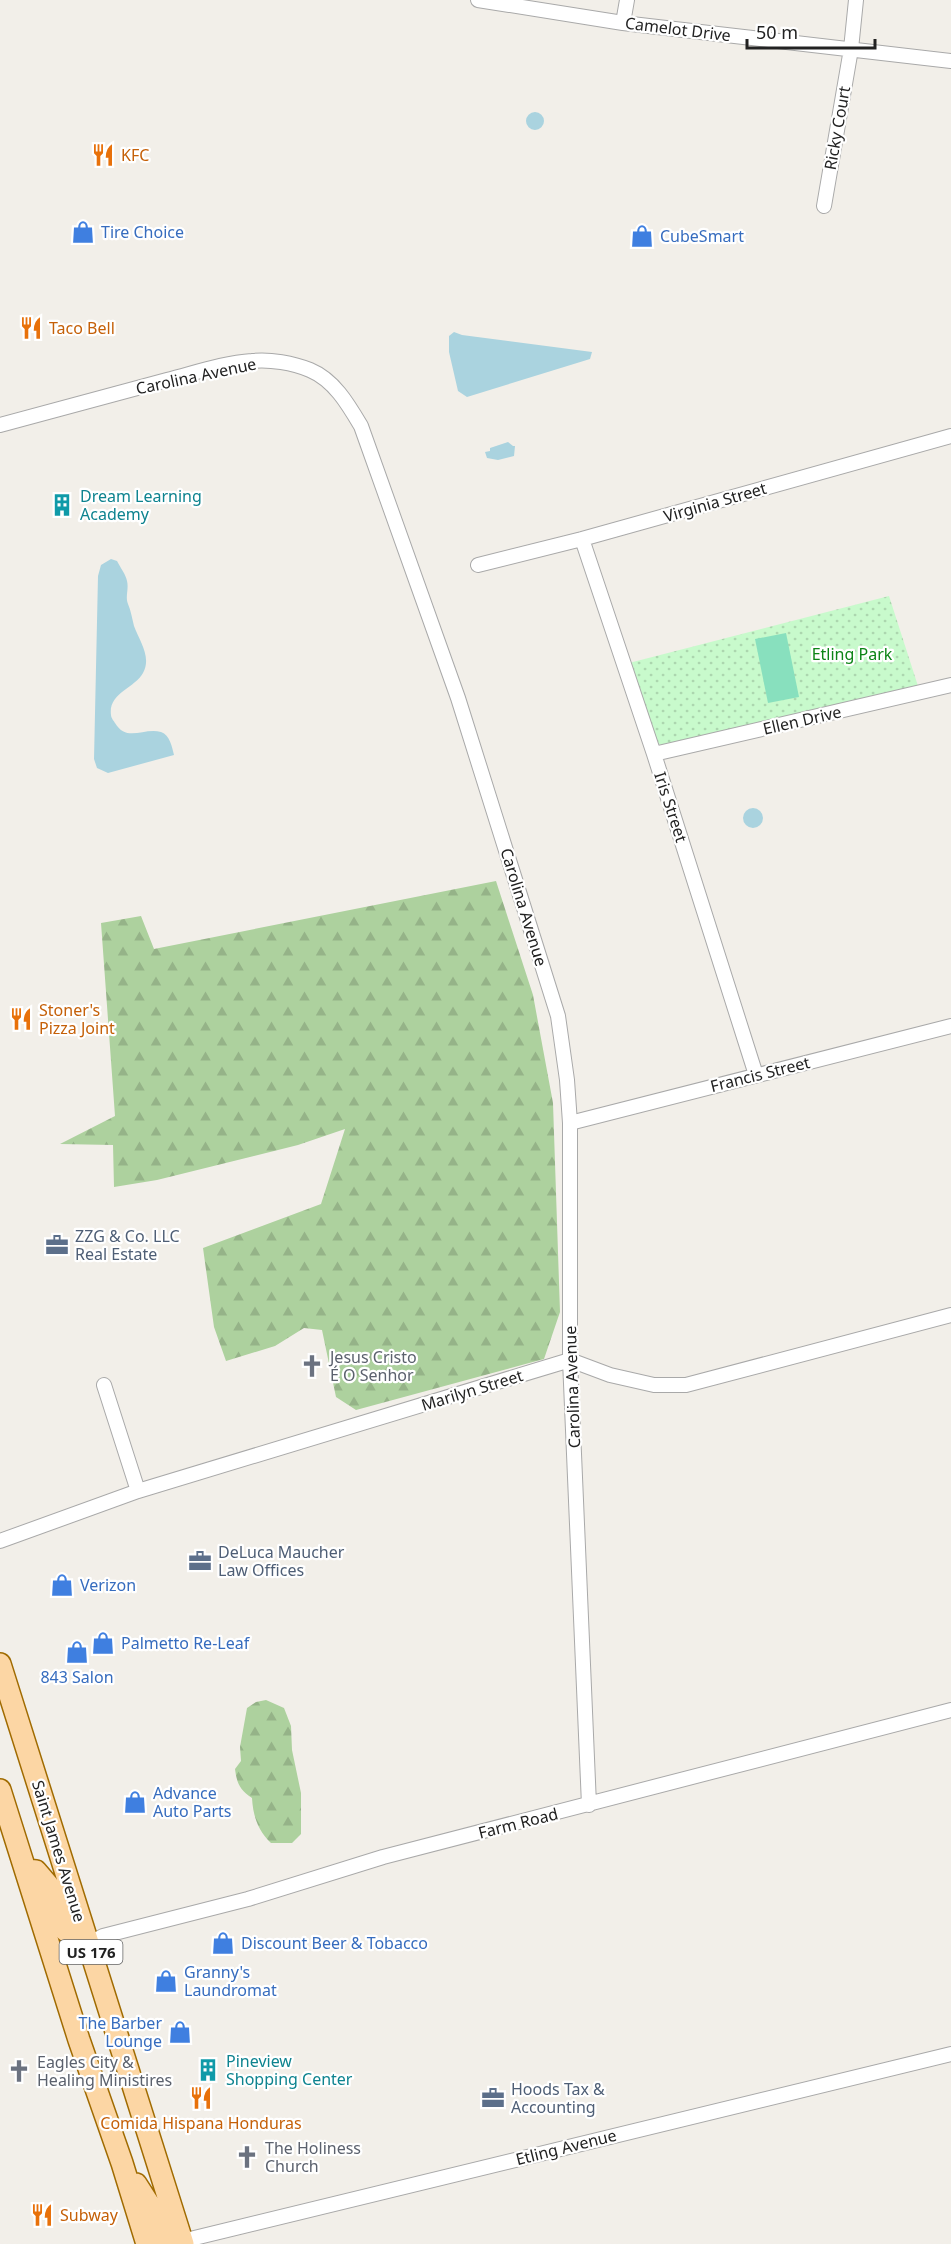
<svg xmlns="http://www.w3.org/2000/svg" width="951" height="2244" viewBox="0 0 951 2244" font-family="'Noto Sans',sans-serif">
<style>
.forest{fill:url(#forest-firs)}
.park{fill:url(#park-dots)}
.pitch{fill:#88e0be}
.water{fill:#aad3df}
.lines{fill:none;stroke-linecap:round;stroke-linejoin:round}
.minor-casing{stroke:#a9a9a9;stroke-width:16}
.primary-casing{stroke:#a06b00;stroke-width:24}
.minor{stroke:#fff;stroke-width:14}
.primary{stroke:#fcd6a4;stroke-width:21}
.labels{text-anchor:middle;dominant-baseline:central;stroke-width:4.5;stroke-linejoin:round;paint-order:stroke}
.shield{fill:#fff;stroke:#646464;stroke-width:1.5}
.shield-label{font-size:15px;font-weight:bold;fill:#222}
.street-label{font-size:16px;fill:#222;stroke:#fff}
.food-label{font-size:16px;fill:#c56008;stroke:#fff;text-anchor:start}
.shop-label{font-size:16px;fill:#366cbe;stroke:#fff;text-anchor:start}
.culture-label{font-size:16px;fill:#0d838f;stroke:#fff;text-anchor:start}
.park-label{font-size:16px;fill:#0c8416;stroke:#fff}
.service-label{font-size:16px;fill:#4e5e75;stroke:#fff;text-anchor:start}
.worship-label{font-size:16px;fill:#5b616d;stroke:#fff;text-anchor:start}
</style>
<defs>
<pattern id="forest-firs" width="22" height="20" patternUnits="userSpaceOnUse" patternTransform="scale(1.5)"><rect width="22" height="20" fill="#add19e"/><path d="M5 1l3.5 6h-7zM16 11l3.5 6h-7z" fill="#95b388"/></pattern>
<pattern id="park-dots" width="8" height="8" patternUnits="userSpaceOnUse" patternTransform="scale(1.5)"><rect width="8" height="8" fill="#c8facc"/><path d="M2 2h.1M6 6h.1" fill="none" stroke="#acd6af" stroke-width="1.8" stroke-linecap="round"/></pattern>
</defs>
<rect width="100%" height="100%" fill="#f2efe9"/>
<path class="forest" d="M496,881L533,995L553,1103L560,1312L544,1359L356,1410L336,1397L322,1330L304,1328L275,1346L226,1361L214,1327L203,1248L321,1204L345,1129L298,1145L157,1180L114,1187L113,1145L60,1144L115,1116L101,923L141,916L154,949Z
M266,1700L284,1708L291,1726L292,1750L301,1793V1834L292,1843H271C258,1831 253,1816 252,1798C240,1790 237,1784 235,1769L241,1761L240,1747L247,1708L256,1702Z"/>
<path class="park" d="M889,596L918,686L665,746L656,743L629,663Z"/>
<path class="pitch" d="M786,633L799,697L768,703L755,639Z"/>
<path class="water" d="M526 121a9 9 0 1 1 18 0a9 9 0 1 1-18 0Z
M454,332L462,335L592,352L590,359L467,397L458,391L449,352V336Z
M508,442L513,446H515L514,456L498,460L487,458L485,452L490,451V448Z
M111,559L117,561C120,567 126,575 127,581C129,589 125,597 128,604C131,611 132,618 134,626C139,640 152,657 143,673C135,688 108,693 111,715C111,718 114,721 115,723C127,743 144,727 161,732C170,735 172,747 174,755L108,773L97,768L94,759L98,576L101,565Z
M743 818a10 10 0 1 1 20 0a10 10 0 1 1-20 0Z"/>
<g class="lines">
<g class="minor-casing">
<path id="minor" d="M478,0L623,23L951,61
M623,23L627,0
M824,206L851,49L856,0
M0,425C56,410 111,395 167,380C195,373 223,363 252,361C270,359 293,363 310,370C334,380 348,404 361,426L458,698L558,1016L567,1080L570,1123V1360L589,1805
M582,539L654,754L756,1075
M478,565L582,539L951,436
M654,754L951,685
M570,1123L951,1026
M104,1385L138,1491
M0,1541L138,1491L570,1360L610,1375L654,1385H686L951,1315
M88,1944L103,1936L248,1899L383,1857L951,1710
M182,2241L951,2054"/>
</g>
<g class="primary-casing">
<path id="primary" d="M0,1664L183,2244
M0,1790L79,2040L122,2163L147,2244
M26,1870L36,1871L48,1885L66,1931L88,1944
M136,2184L152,2209L163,2236L182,2241"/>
</g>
<use href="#minor" class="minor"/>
<use href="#primary" class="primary"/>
</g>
<defs>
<g id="restaurant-bare" transform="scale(1.8)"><path d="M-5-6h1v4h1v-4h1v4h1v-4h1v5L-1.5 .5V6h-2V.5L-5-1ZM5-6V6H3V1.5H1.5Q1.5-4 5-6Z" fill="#e8710a" stroke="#fff" stroke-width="2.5" paint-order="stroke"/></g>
<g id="shop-bare" transform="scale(1.8)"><path d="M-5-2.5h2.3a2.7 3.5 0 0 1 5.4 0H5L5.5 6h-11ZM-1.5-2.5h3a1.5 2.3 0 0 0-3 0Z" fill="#3f7fe0" stroke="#fff" stroke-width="2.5" paint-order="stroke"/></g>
<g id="building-bare" transform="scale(1.8)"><path d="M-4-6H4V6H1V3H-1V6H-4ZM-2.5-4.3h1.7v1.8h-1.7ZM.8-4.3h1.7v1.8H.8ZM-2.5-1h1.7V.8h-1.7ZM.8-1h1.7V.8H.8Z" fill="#0f9aa8" stroke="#fff" stroke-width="2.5" paint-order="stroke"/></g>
<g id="office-bare" transform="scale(1.8)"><path d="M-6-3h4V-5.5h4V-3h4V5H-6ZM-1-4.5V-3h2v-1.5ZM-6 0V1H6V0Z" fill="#5c6f8a" stroke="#fff" stroke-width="2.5" paint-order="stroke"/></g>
<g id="church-bare" transform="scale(1.8)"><path d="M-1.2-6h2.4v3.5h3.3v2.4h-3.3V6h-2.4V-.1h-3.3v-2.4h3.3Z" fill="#6b7280" stroke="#fff" stroke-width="2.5" paint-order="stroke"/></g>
</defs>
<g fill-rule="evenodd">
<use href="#restaurant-bare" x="103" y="155"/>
<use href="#shop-bare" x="83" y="232"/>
<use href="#shop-bare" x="642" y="236"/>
<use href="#restaurant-bare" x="31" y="328"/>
<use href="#building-bare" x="62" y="505"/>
<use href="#restaurant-bare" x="21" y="1019"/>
<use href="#office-bare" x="57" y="1245"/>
<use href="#church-bare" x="312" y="1366"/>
<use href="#office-bare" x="200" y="1561"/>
<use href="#shop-bare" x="62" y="1585"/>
<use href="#shop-bare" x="103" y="1643"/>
<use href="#shop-bare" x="77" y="1652"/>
<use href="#shop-bare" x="135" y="1802"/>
<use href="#shop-bare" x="223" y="1943"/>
<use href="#shop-bare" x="166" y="1981"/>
<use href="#shop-bare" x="180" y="2032"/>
<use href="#building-bare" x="208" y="2070"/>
<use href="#church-bare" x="19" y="2071"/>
<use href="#restaurant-bare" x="201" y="2098"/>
<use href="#office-bare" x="493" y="2098"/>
<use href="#church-bare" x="247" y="2157"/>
<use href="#restaurant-bare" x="42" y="2215"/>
</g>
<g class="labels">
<rect class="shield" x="59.5" y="1940" width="63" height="24" rx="4.5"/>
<g class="shield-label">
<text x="91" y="1952">US 176</text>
</g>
<g class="street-label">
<text transform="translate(678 29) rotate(7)">Camelot Drive</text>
<text transform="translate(837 128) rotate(-80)">Ricky Court</text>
<text transform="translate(196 376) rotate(-12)">Carolina Avenue</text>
<text transform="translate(715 502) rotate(-16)">Virginia Street</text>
<text transform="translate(802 720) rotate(-13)">Ellen Drive</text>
<text transform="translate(671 807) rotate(72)">Iris Street</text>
<text transform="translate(524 907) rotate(73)">Carolina Avenue</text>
<text transform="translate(760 1074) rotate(-14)">Francis Street</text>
<text transform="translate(572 1387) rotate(-92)">Carolina Avenue</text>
<text transform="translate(472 1390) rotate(-17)">Marilyn Street</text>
<text transform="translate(518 1823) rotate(-14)">Farm Road</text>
<text transform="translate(59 1851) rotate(73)">Saint James Avenue</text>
<text transform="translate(566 2147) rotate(-14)">Etling Avenue</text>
</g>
<g class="food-label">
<text x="121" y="155">KFC</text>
<text x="49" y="328">Taco Bell</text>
<text x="39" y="1010">Stoner's<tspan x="39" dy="18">Pizza Joint</tspan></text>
<text x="201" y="2123" text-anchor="middle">Comida Hispana Honduras</text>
<text x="60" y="2215">Subway</text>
</g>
<g class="shop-label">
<text x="101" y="232">Tire Choice</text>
<text x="660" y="236">CubeSmart</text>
<text x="80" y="1585">Verizon</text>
<text x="121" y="1643">Palmetto Re-Leaf</text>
<text x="77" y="1677" text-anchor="middle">843 Salon</text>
<text x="153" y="1793">Advance<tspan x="153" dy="18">Auto Parts</tspan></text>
<text x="241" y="1943">Discount Beer &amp; Tobacco</text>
<text x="184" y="1972">Granny's<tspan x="184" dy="18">Laundromat</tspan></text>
<text x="162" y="2023" text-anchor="end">The Barber<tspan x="162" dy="18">Lounge</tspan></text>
</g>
<g class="culture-label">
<text x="80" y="496">Dream Learning<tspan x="80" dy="18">Academy</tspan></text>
<text x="226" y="2061">Pineview<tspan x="226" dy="18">Shopping Center</tspan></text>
</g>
<g class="park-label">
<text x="852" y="654">Etling Park</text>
</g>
<g class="service-label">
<text x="75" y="1236">ZZG &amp; Co. LLC<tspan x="75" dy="18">Real Estate</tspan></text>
<text x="218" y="1552">DeLuca Maucher<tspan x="218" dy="18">Law Offices</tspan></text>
<text x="511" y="2089">Hoods Tax &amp;<tspan x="511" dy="18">Accounting</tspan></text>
</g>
<g class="worship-label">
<text x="330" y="1357">Jesus Cristo<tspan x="330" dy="18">É O Senhor</tspan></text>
<text x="37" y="2062">Eagles City &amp;<tspan x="37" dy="18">Healing Ministires</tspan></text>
<text x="265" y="2148">The Holiness<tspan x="265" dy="18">Church</tspan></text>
</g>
</g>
<path d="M747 39v9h128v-9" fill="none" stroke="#222222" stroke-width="3"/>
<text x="756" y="39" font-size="18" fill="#222222" stroke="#ffffff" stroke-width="4.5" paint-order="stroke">50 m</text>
</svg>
